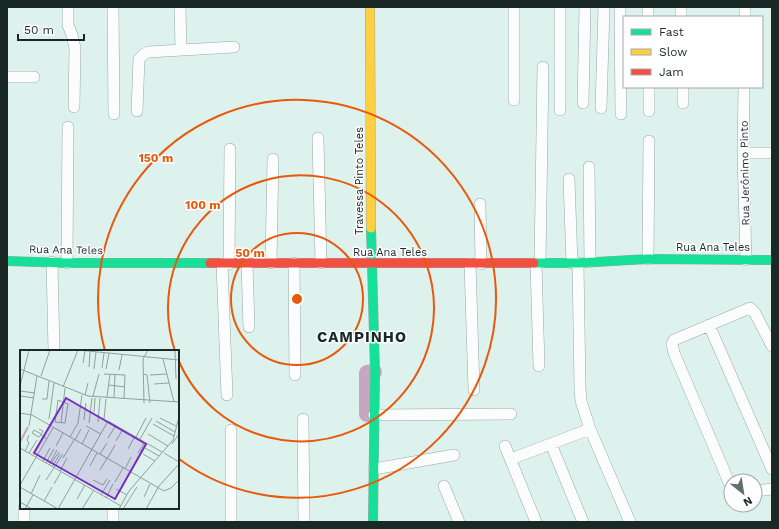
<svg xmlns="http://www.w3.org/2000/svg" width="779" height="529" viewBox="0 0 779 529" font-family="'Work Sans',sans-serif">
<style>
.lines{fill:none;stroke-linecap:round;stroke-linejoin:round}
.river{stroke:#c4a7c1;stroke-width:16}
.street-casing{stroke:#99a8a5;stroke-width:12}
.fast-casing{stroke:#99a8a5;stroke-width:10}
.slow-casing{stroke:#99a8a5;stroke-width:10}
.jam-casing{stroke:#99a8a5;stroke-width:10}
.street{stroke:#fafdfc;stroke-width:11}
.fast{stroke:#16e098;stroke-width:9}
.slow{stroke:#ffcf43;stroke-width:9}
.jam{stroke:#f24e42;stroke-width:9}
.ring{fill:none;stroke:#e8590c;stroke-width:2}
.labels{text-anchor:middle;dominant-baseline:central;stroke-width:3;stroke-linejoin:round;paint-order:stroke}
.street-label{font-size:11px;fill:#1b2926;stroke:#fefefe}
.district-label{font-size:15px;font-weight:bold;letter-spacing:1px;fill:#1b2926;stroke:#fefefe}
.inset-river{fill:none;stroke:#c4a7c1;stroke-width:2}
.inset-road{fill:none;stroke:#8fa29d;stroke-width:1}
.view{fill:#7b2cbf;fill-opacity:0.15;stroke:#7b2cbf;stroke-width:2}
.inset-edge{fill:none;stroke:#1b2926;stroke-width:2}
.centre{fill:#e8590c;stroke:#fefefe;stroke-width:2}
.ring-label{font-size:12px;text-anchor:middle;font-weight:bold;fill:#e8590c;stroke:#fefefe;stroke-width:3;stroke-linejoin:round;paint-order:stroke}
</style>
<rect width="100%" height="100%" fill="#ddf2ed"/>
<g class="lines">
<path class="river" d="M367,414V373L374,372"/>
<g class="street-casing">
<path id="street" d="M68,7V25L72,35L75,48L74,107
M113,7L114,114
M180,7L181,50
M620,7L621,114
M648,7V17
M681,7V17
M745,17V7
M7,77H34
M649,87V111
M683,87V103
M744,87L743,153L746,260
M514,100V7
M583,103L585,7
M601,108L604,7
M560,110V7
M137,111L139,59L144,54L148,52L234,47
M318,138L321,263
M743,153H772
M589,167L590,262
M569,179L572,263
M480,204L481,264
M648,259L649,141
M52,262L54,351
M67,263L68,127
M271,263L273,159
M294,263L295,375
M536,263L539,366
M540,263L543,67
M578,263L580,388L581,401L590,429L630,522
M222,264L227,395
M229,264L230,149
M247,264L249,327
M470,264L474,390
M709,325L772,469
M374,415L511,414
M303,419L304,522
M231,430V522
M551,444L583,522
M505,446L536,522
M511,459L590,429
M374,469L454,455
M444,486L459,522
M731,487L674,353L672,344L674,340L750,308L755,313L772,346
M755,491L772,489
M24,508V522
M113,522V508"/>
</g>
<g class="fast-casing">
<path id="fast" d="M371,228L375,372L373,522
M7,261L67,263H210
M534,263H578L648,259L772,260"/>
</g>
<g class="slow-casing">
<path id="slow" d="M370,7L371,228"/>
</g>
<g class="jam-casing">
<path id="jam" d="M210,263H534"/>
</g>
<use href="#street" class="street"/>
<use href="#fast" class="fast"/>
<use href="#slow" class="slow"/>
<use href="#jam" class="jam"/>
</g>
<g class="ring">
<circle cx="297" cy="299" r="66"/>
<path d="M175 351A133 133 0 1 1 178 359"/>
<path d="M105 351A199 199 0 1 1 179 459"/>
</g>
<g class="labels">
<g class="street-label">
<text transform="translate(745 173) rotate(-91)">Rua Jerônimo Pinto</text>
<text transform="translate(359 181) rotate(-90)">Travessa Pinto Teles</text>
<text x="713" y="247">Rua Ana Teles</text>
<text transform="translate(66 250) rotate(1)">Rua Ana Teles</text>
<text x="390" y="252">Rua Ana Teles</text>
</g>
<g class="district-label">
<text x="362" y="337">CAMPINHO</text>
</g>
</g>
<g transform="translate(20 350)">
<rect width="159" height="159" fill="#ddf2ed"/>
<path class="inset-river" d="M0,92L8,77"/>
<path class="inset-road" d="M58,0L159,10M155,0L156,29M143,9L154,52M63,13L65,1M69,17L70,2M82,18L84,3M0,19L68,46L159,52M74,19L76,2M86,19L89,3M99,20L102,5M84,24L105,25L104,49M123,24L127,25L130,53M130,25L147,24M21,26L30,0M134,34L149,33M89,35L105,37M0,36L9,0M43,37L58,0M0,41L15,43M65,45L68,33M0,46L14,48M73,46L79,24M87,47L90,24M94,48L95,25M22,49H27L29,31M38,50L48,54L45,73L35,72ZM124,53L123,9L128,0M74,62L75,48M0,63L12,65L144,141L151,138L158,131M140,68L156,76M29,69L34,33M84,69L86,49M64,70L66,53M136,71L155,82M78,72L80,48M41,73L45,38M69,73L72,48M133,74L154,86M9,76L17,26M66,76L81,84M19,79L23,81L21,85L27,89M128,84L148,96M21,85L19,87L12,83L14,80L21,84M50,87L58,73L62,45M116,87L126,68M88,88L96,75M120,89L132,68M55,90L61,79M96,91L103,79M62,94L69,80M152,94L159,84M36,96L43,83M0,98L101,156M125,98L139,106M108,99L115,86M5,101L9,93L7,90L9,85M9,103L17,90M118,103L125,92M144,103L159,112M80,104L87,93M123,104L135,111M43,108L54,90M87,109L95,95M23,111L30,98M32,112L39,102M26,113L34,99M29,115L37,100M70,116L77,103M32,117L40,104M105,119L111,107M80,120L87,108M40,121L47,108M26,130L43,104M73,130L83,135L87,129M95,132L103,118M34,134L41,122M0,135L33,78M0,137L38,159M96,139L107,145M11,144L20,125M81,145L90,130M124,147L130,134M86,148L93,134M57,149L65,135M24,151L32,137M0,152L12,159M5,159L13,145M38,159L88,71L142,102M62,159L74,140M99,159L109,141L153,90L159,67M103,159L117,137M126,159L139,136L159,114"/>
<path class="view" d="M46,48L126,94L95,149L14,103Z"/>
<rect width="159" height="159" class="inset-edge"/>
</g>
<circle cx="297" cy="299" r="6" class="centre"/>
<g class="ring-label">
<text x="156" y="162">150 m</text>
<text x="203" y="209">100 m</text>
<text x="250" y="257">50 m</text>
</g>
<rect width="779" height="529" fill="none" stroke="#1b2926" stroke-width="16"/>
<rect x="623" y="16" width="140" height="72" fill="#fefefe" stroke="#a3a9a8"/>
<rect x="631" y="29" width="20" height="6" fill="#16e098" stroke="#a3a9a8"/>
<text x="659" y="36" font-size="12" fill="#1b2926">Fast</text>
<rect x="631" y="49" width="20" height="6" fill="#ffcf43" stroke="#a3a9a8"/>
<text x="659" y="56" font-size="12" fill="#1b2926">Slow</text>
<rect x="631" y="69" width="20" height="6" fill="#f24e42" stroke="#a3a9a8"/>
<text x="659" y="76" font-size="12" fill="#1b2926">Jam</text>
<g transform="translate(743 493) rotate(150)"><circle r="19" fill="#fefefe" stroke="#a3a9a8"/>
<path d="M0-3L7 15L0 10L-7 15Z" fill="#5f6f6c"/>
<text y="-6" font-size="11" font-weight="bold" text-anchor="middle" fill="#1b2926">N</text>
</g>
<path d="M18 34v6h66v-6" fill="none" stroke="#1b2926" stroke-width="2"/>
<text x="24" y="34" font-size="12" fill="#1b2926" stroke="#fefefe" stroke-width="3" paint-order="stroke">50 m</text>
</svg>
